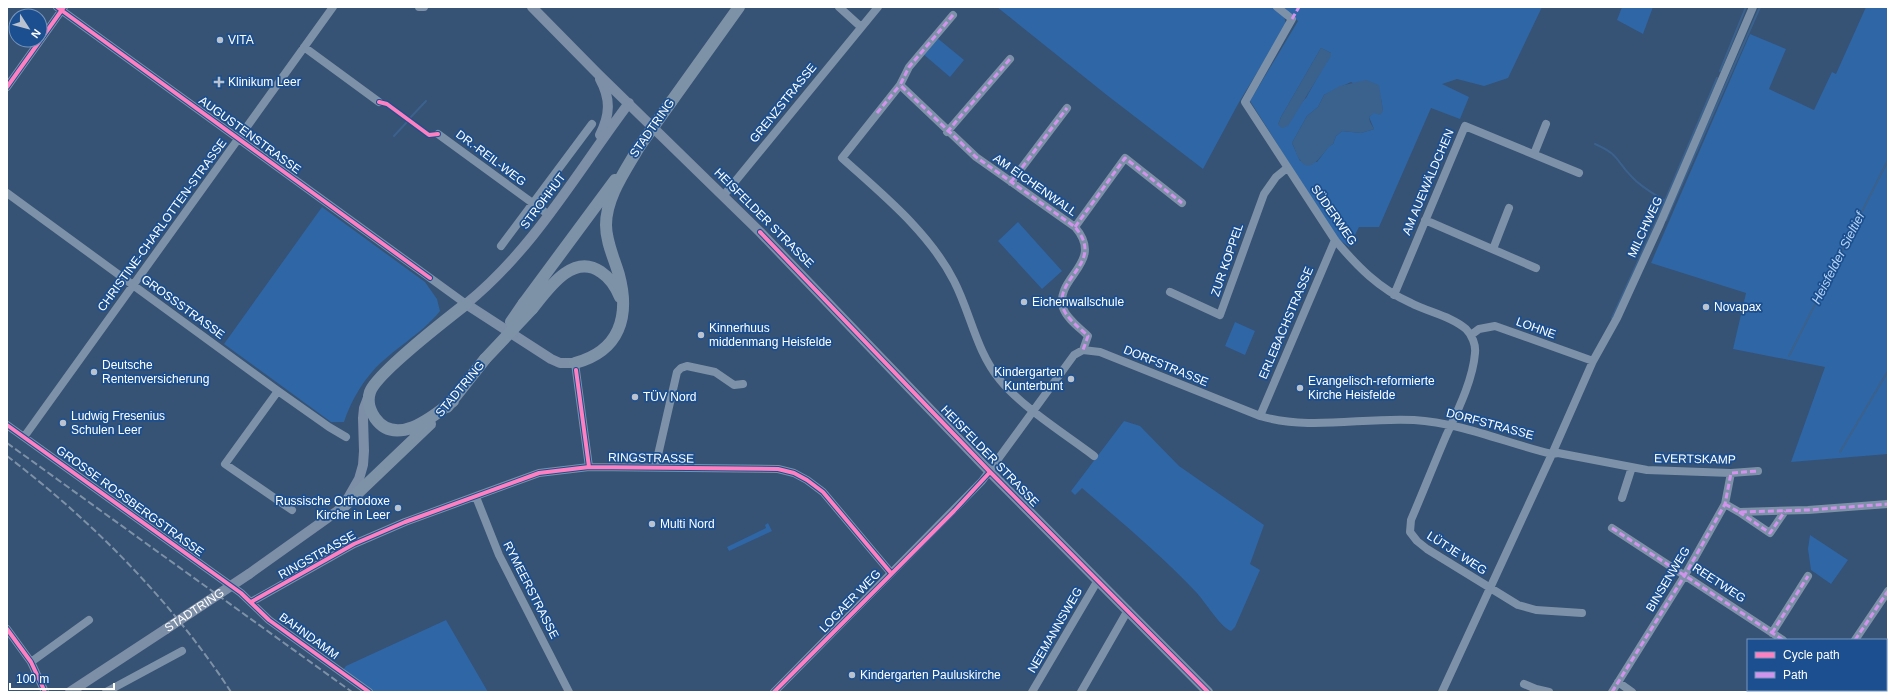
<svg xmlns="http://www.w3.org/2000/svg" width="1895" height="699" viewBox="0 0 1895 699" font-family="Helvetica,sans-serif">
<style>
.green{fill:#2f66a5;fill-rule:evenodd}
.water{fill:#3b618d}
.lines{fill:none;stroke-linecap:round;stroke-linejoin:round}
.stream{stroke:#3b618d;stroke-width:2}
.minor{stroke:#7d92a8;stroke-width:8}
.major{stroke:#7d8ea7;stroke-width:10}
.highway{stroke:#7e92a7;stroke-width:12}
.rail{stroke:#7e92a7;stroke-width:2;stroke-dasharray:7 3;stroke-linecap:butt}
.major-bridge{stroke:#7d8ea7;stroke-width:10}
.highway-bridge{stroke:#7e92a7;stroke-width:12}
.quiet{stroke:#d193ec;stroke-width:3;stroke-dasharray:6 3;stroke-linecap:butt}
.cycleway-casing{stroke:#1b4f8f;stroke-width:6}
.cycleway{stroke:#ff80c0;stroke-width:4}
.poi-dot{fill:#b9c2ce;stroke:#1b4f8f;stroke-width:1.5}
.labels{text-anchor:middle;dominant-baseline:central;stroke-width:3.5;stroke-linejoin:round;paint-order:stroke}
.poi-label{font-size:12px;fill:#fff;stroke:#1b4f8f;text-anchor:start}
.street-label{font-size:12px;fill:#fff;stroke:#1b4f8f}
.water-label{font-size:13px;font-style:italic;fill:#b5d3f5;stroke:#1b4f8f}
</style>
<rect width="100%" height="100%" fill="#365274"/>
<path class="green" d="M997,7H1274L1284,15L1286,25L1238,104L1203,169L1108,96Z
M1282,7H1542L1508,78L1484,86L1457,79L1442,84L1469,97L1460,119L1431,108L1379,227H1359L1349,247L1336,237L1250,101L1298,21ZM1321,48L1331,53L1306,98L1278,125L1281,117ZM1351,82L1381,99L1383,111L1374,112L1369,117L1374,129L1361,133L1342,131L1336,136L1333,144L1329,146L1317,162L1300,161L1292,143L1307,116L1318,107L1324,95Z
M1622,7H1653L1643,34L1617,20Z
M1866,7H1888V454L1791,462L1825,367L1733,349L1746,293L1651,263L1750,34L1786,49L1769,89L1814,110L1832,72L1836,74Z
M936,37L964,60L950,77L922,53Z
M322,207L425,282L437,299L440,311C421,335 392,349 372,372C359,387 350,404 344,422H331L224,344Z
M1018,222L1062,271L1042,289L998,241Z
M1235,322L1255,331L1245,355L1225,346Z
M1124,421L1140,426L1179,466L1264,525L1250,564L1260,570L1235,627L1231,631C1220,627 1205,601 1195,591C1160,554 1121,522 1082,488L1075,495L1071,491Z
M768,523L772,531L729,551L727,547L766,528L765,525Z
M1810,535L1848,560L1831,584L1811,570L1808,549Z
M446,620L488,692H370L342,671L346,666Z"/>
<path class="water" d="M1321,48L1331,53V56L1288,126L1282,128L1278,125L1281,117Z
M1366,80L1379,85L1383,111L1380,115L1374,113L1369,117L1370,122L1374,129L1361,133L1342,131L1336,136L1333,144C1324,148 1312,178 1300,160C1296,155 1295,148 1292,143L1307,116L1318,107L1324,95L1340,86Z"/>
<g class="lines">
<path class="stream" d="M1720,71L1746,7
M409,119L426,101
M394,136L407,122
M1595,144C1620,155 1615,160 1632,177C1641,187 1654,194 1665,201
M1666,220L1760,7
M1612,318L1656,222L1717,78
M1789,356L1888,160
M1840,452L1888,371"/>
<path class="minor" d="M57,7L466,304
M419,7H424
M839,7L861,27
M1277,7L1292,19L1245,102L1335,240C1357,266 1379,289 1411,303C1428,312 1451,316 1466,329C1472,335 1476,345 1475,353C1473,380 1457,412 1446,436C1434,464 1423,492 1411,520L1410,532L1417,541L1427,549L1518,605L1536,610L1582,613
M1753,7L1660,224L1617,318L1593,361L1552,454L1558,453L1647,470L1731,473L1758,471
M953,15L909,67L900,85L976,157L1075,227C1106,263 1054,277 1063,308C1067,319 1080,328 1088,336L1083,350
M304,47L379,102
M900,85L842,158C883,195 929,232 954,281C971,314 976,351 1000,380C1023,408 1065,434 1094,456
M7,87L64,7
M947,132L1010,59
M438,134L549,215
M1534,154L1546,124
M1011,182L1067,108
M7,193L278,391L329,427L346,437
M724,195L878,7
M1425,220L1536,268
M1075,227L1125,158L1182,203
M501,246L592,124
M1493,249L1509,208
M1170,292L1220,315L1264,194L1276,177L1287,168
M1394,295L1465,126L1579,173
M1471,335L1479,329L1495,326L1593,361
M575,363L589,467
M278,391L225,464L292,510
M1260,416L1335,240
M7,425L241,593L269,620L369,692
M24,437L333,7
M655,468L677,372L681,368L687,366L715,372L734,385L743,384
M476,497L499,555L569,692
M1622,498L1632,467
M1725,504L1739,512L1808,510L1888,504
M1739,512L1770,533L1785,511
M1612,528L1783,640
M251,602L354,544L405,522L539,473L589,467L778,469L794,473L807,480L823,492L891,573
M7,629L31,662L45,692
M1772,633L1808,576
M1855,640L1888,591
M31,662L89,620
M1618,682L1632,692
M1524,684L1536,689
M1878,690L1879,692
M106,692L182,651
M774,692L982,481L1074,355L1083,350L1100,352L1260,416C1311,431 1362,417 1414,420C1462,423 1506,443 1552,454L1442,692
M1032,692L1098,580
M1081,692L1128,610
M1535,692L1536,689L1549,692
M1612,692L1685,575L1725,504L1731,473
M1820,692L1822,690"/>
<path class="major" d="M532,7L597,73L760,232L990,472L1208,692
M600,79C611,99 610,115 600,135
M575,363H560L551,359L466,304C534,249 577,172 629,103
M249,574L343,507L359,479L363,465L364,451L363,418L364,408L369,395
M70,692L166,629"/>
<path class="highway" d="M671,102L739,7
M524,303L615,180
M532,309C548,289 573,252 601,272C610,278 616,287 620,297
M575,363C620,351 630,316 619,275C614,258 606,242 606,225C606,197 626,170 639,147
M453,401C434,416 396,448 375,418C370,411 367,401 370,392C376,374 448,318 466,304
M447,407L485,359
M343,507L430,424"/>
<path class="rail" d="M7,443L352,692
M7,456C93,522 172,601 231,692"/>
<path class="major-bridge" id="s1" d="M166,629L249,574"/>
<path class="highway-bridge" d="M639,147L671,102
M511,322L524,303
M485,359L532,309"/>
<path class="quiet" d="M953,15L909,67L900,85L976,157L1075,227C1106,263 1054,277 1063,308C1067,319 1080,328 1088,336L1083,350
M1292,19L1299,7
M877,113L900,85
M947,132L1010,59
M1011,182L1067,108
M1075,227L1125,158L1182,203
M1725,504L1739,512L1808,510L1888,504
M1739,512L1770,533L1785,511
M1612,528L1783,640
M1772,633L1808,576
M1855,640L1888,591
M1878,690L1879,692
M1612,692L1685,575L1725,504L1731,473L1758,471
M1820,692L1822,690"/>
<g class="cycleway-casing">
<path id="cycleway" d="M57,7L430,278
M7,87L64,7
M379,102L387,104L429,135L438,134
M760,232L990,472L1208,692
M576,370L589,467
M7,425L241,593L269,620L369,692
M251,602L354,544L405,522L539,473L589,467L778,469L794,473L807,480L823,492L891,573
M7,629L31,662L45,692
M774,692L954,511L990,472"/>
</g>
<use href="#cycleway" class="cycleway"/>
</g>
<g class="poi-dot">
<circle cx="220" cy="40" r="4"/>
<path d="M217 76h4v4h4v4h-4v4h-4v-4h-4v-4h4z"/>
<circle cx="1024" cy="302" r="4"/>
<circle cx="1706" cy="307" r="4"/>
<circle cx="701" cy="335" r="4"/>
<circle cx="94" cy="372" r="4"/>
<circle cx="1071" cy="379" r="4"/>
<circle cx="1300" cy="388" r="4"/>
<circle cx="635" cy="397" r="4"/>
<circle cx="63" cy="423" r="4"/>
<circle cx="398" cy="508" r="4"/>
<circle cx="652" cy="524" r="4"/>
<circle cx="852" cy="675" r="4"/>
</g>
<g class="labels">
<g class="poi-label">
<text x="228" y="40">VITA</text>
<text x="228" y="82">Klinikum Leer</text>
<text x="1032" y="302">Eichenwallschule</text>
<text x="1714" y="307">Novapax</text>
<text x="709" y="328">Kinnerhuus<tspan x="709" dy="14">middenmang Heisfelde</tspan></text>
<text x="102" y="365">Deutsche<tspan x="102" dy="14">Rentenversicherung</tspan></text>
<text x="1063" y="372" text-anchor="end">Kindergarten<tspan x="1063" dy="14">Kunterbunt</tspan></text>
<text x="1308" y="381">Evangelisch-reformierte<tspan x="1308" dy="14">Kirche Heisfelde</tspan></text>
<text x="643" y="397">TÜV Nord</text>
<text x="71" y="416">Ludwig Fresenius<tspan x="71" dy="14">Schulen Leer</tspan></text>
<text x="390" y="501" text-anchor="end">Russische Orthodoxe<tspan x="390" dy="14">Kirche in Leer</tspan></text>
<text x="660" y="524">Multi Nord</text>
<text x="860" y="675">Kindergarten Pauluskirche</text>
</g>
<g class="street-label">
<text transform="translate(783 103) rotate(-51)">GRENZSTRASSE</text>
<text transform="translate(652 128) rotate(-55)">STADTRING</text>
<text transform="translate(250 135) rotate(36)">AUGUSTENSTRASSE</text>
<text transform="translate(491 158) rotate(37)">DR.-REIL-WEG</text>
<text transform="translate(1428 182) rotate(-67)">AM AUEWÄLDCHEN</text>
<text transform="translate(1035 185) rotate(35)">AM EICHENWALL</text>
<text transform="translate(543 201) rotate(-53)">STROHHUT</text>
<text transform="translate(1334 215) rotate(55)">SÜDERWEG</text>
<text transform="translate(764 218) rotate(45)">HEISFELDER STRASSE</text>
<text transform="translate(162 225) rotate(-54)">CHRISTINE-CHARLOTTEN-STRASSE</text>
<text transform="translate(1645 227) rotate(-65)">MILCHWEG</text>
<text transform="translate(1227 260) rotate(-71)">ZUR KOPPEL</text>
<text transform="translate(183 307) rotate(36)">GROSSSTRASSE</text>
<text transform="translate(1286 323) rotate(-67)">ERLEBACHSTRASSE</text>
<text transform="translate(1536 328) rotate(20)">LOHNE</text>
<text transform="translate(1166 366) rotate(22)">DORFSTRASSE</text>
<text transform="translate(460 389) rotate(-50)">STADTRING</text>
<text transform="translate(1490 424) rotate(15)">DORFSTRASSE</text>
<text transform="translate(990 456) rotate(46)">HEISFELDER STRASSE</text>
<text transform="translate(651 458) rotate(1)">RINGSTRASSE</text>
<text transform="translate(1695 459) rotate(1)">EVERTSKAMP</text>
<text transform="translate(130 501) rotate(36)">GROSSE ROSSBERGSTRASSE</text>
<text transform="translate(1457 553) rotate(33)">LÜTJE WEG</text>
<text transform="translate(317 555) rotate(-29)">RINGSTRASSE</text>
<text transform="translate(1668 579) rotate(-59)">BINSENWEG</text>
<text transform="translate(1719 583) rotate(33)">REETWEG</text>
<text transform="translate(531 590) rotate(63)">RYMEERSTRASSE</text>
<text transform="translate(850 601) rotate(-46)">LOGAER WEG</text>
<text stroke="none"><textPath href="#s1" startOffset="34">STADTRING</textPath></text>
<text transform="translate(1055 630) rotate(-60)">NEEMANNSWEG</text>
<text transform="translate(309 636) rotate(36)">BAHNDAMM</text>
</g>
<g class="water-label">
<text transform="translate(1838 258) rotate(-63)">Heisfelder Sieltief</text>
</g>
</g>
<rect width="1895" height="699" fill="none" stroke="#ffffff" stroke-width="16"/>
<rect x="1747" y="639" width="140" height="52" fill="#1b4f8f" stroke="#7695bc"/>
<rect x="1755" y="652" width="20" height="6" fill="#ff80c0" stroke="#7695bc"/>
<text x="1783" y="659" font-size="12" fill="#ffffff">Cycle path</text>
<rect x="1755" y="672" width="20" height="6" fill="#d193ec" stroke="#7695bc"/>
<text x="1783" y="679" font-size="12" fill="#ffffff">Path</text>
<g transform="translate(28 28) rotate(126)"><circle r="19" fill="#1b4f8f" stroke="#7695bc"/>
<path d="M0-3L7 15L0 10L-7 15Z" fill="#b9c2ce"/>
<text y="-6" font-size="11" font-weight="bold" text-anchor="middle" fill="#ffffff">N</text>
</g>
<path d="M10 683v6h104v-6" fill="none" stroke="#ffffff" stroke-width="2"/>
<text x="16" y="683" font-size="12" fill="#ffffff" stroke="#1b4f8f" stroke-width="3" paint-order="stroke">100 m</text>
</svg>
